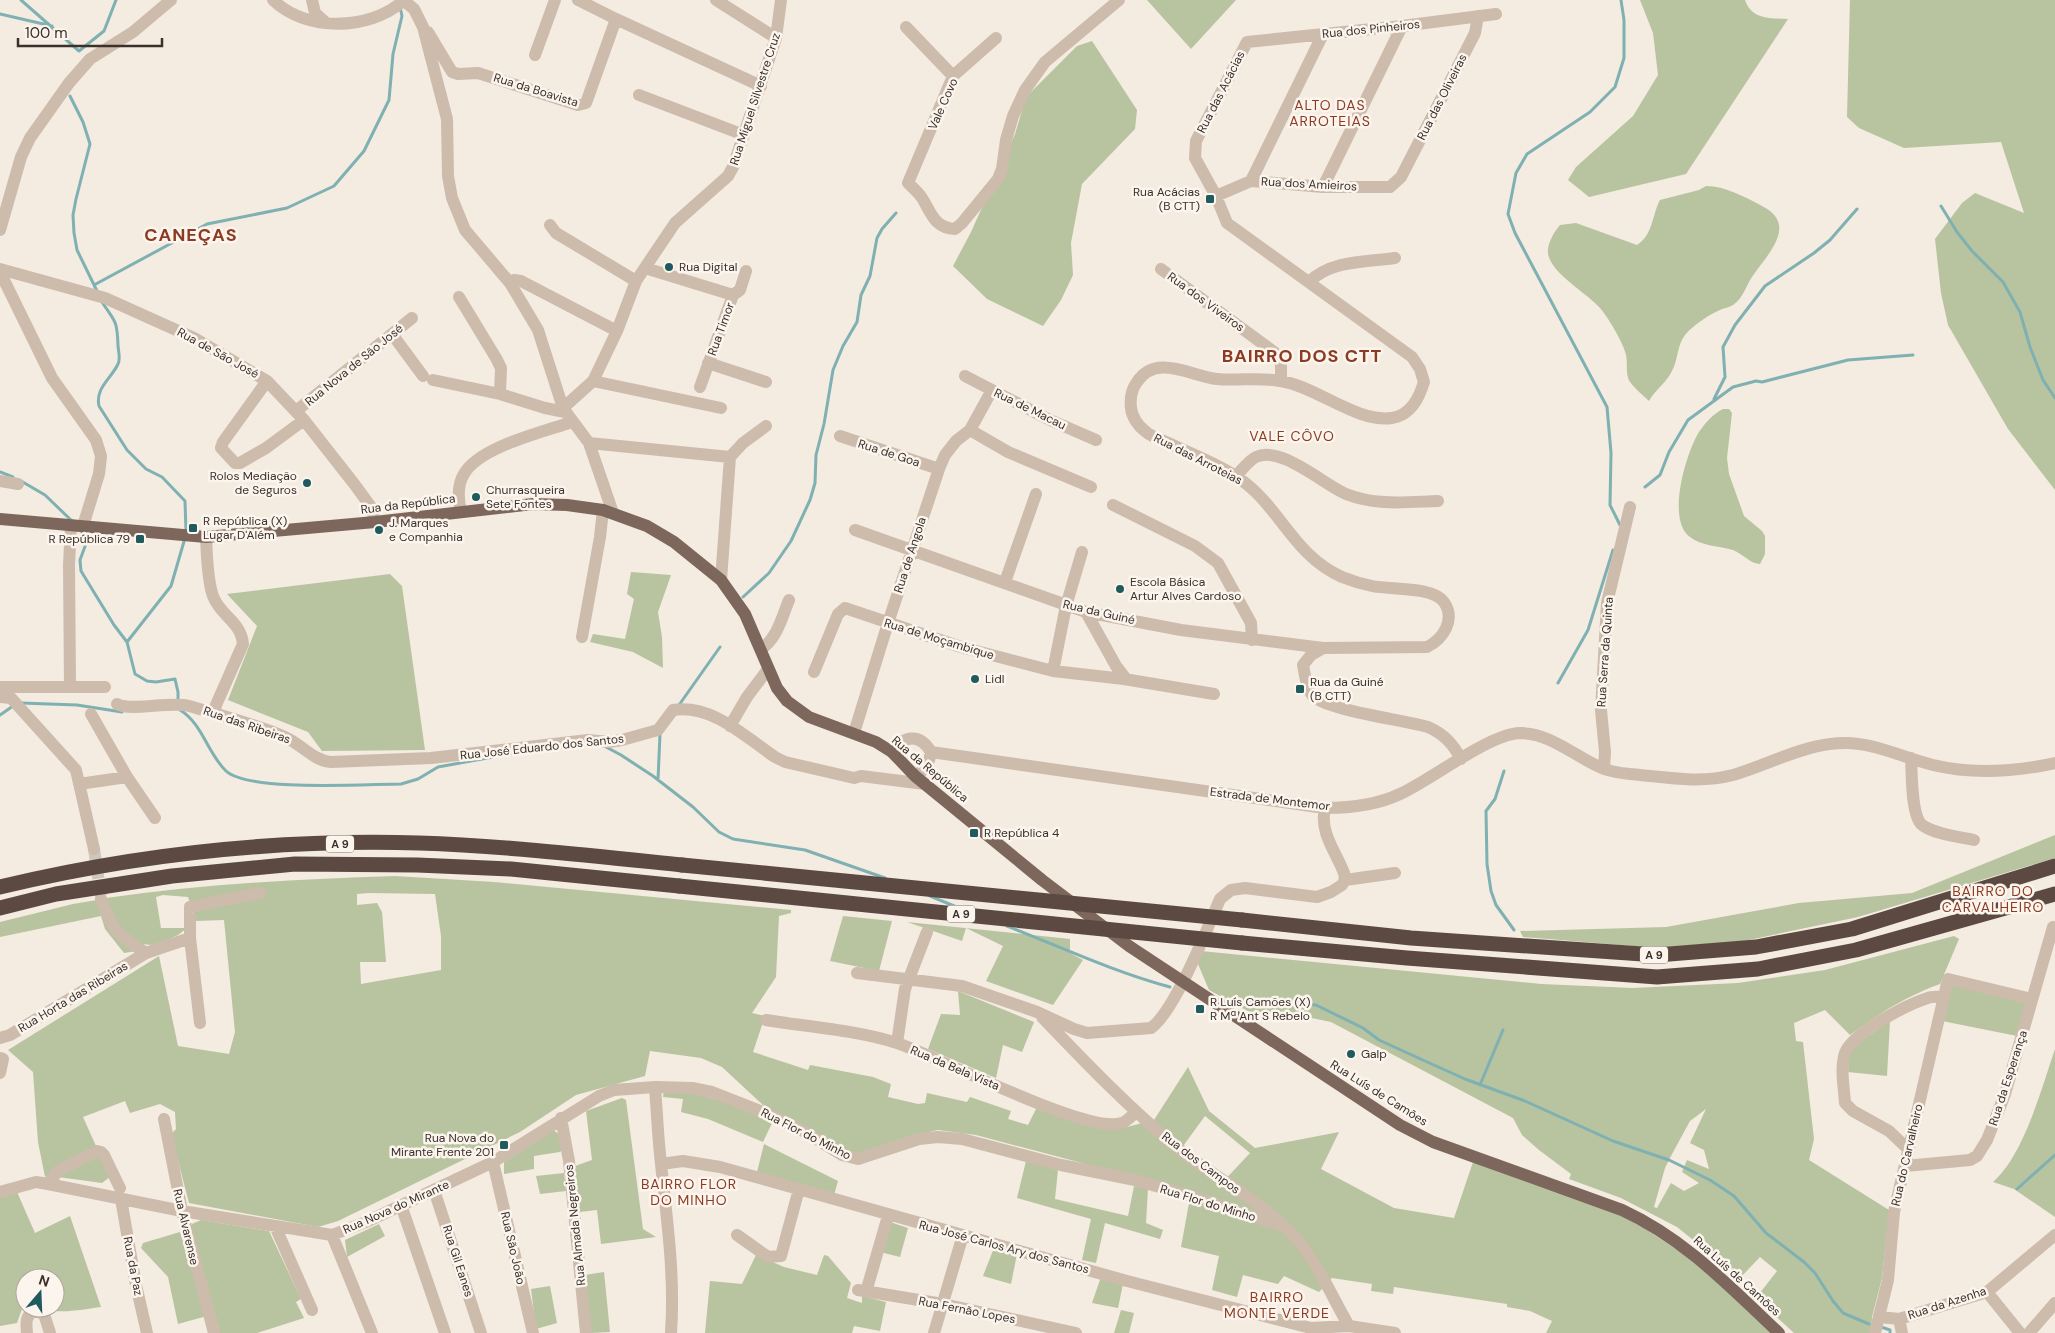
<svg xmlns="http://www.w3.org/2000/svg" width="2055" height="1333" viewBox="0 0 2055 1333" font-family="'DM Sans',sans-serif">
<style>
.green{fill:#b8c4a0;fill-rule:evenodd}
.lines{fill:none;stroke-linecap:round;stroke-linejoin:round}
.stream{stroke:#7fb0b2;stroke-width:3}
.minor-tunnel{stroke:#cfc6bd;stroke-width:12;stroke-dasharray:12 6;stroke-linecap:butt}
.minor{stroke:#cdbbac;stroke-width:12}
.major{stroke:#7d675c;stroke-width:12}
.highway{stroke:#5c4a42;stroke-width:15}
.highway-bridge{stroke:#5c4a42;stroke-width:15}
.poi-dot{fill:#1f5a5e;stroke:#fbf5ee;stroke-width:2}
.labels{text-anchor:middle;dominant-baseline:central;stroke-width:5;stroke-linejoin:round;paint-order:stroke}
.shield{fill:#fbf5ee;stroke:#756b66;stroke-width:1}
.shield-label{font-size:11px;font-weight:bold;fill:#3b302b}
.street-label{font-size:12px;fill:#3b302b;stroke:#fbf5ee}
.poi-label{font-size:12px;fill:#3b302b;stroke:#fbf5ee;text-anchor:start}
.neighbourhood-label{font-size:14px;letter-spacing:1px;fill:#8c3b22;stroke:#fbf5ee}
.district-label{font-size:18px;font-weight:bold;letter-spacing:1px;fill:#8c3b22;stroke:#fbf5ee}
</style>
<rect width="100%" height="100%" fill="#f4ebe1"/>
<path class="green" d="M1147,0H1236L1191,49Z
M1640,0H1745C1752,20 1770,18 1788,19L1686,174L1589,197L1568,180L1576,167L1633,116L1658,75L1653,33Z
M1850,0H2055V490L2008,429L1948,325L1941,293L1935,239L1962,203L1975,193L2024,213L2001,142L1904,148L1859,128L1847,117Z
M1092,41L1137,110L1135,129L1082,184L1071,243L1073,275L1061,300L1043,326L987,299L953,266L971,232L1015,134L1026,97L1077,46Z
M1706,186C1725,186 1745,197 1762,206C1798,224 1769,253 1754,274C1747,283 1743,299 1733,305C1730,307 1725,308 1722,309C1710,314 1693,325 1685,335C1677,345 1678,360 1672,371C1667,382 1655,390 1649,401C1643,395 1635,389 1630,382C1625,374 1628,364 1626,355C1624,344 1608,317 1600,308C1587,293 1550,273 1548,253C1547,244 1554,232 1560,225L1576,223L1637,245C1653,235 1652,215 1660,200L1699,190Z
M1723,409H1729L1732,413L1727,458L1729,474L1744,516L1762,531L1765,536V554L1760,564C1751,564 1743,554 1733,550C1720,546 1701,546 1690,537C1666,520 1686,453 1699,432C1705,423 1713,414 1723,409Z
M631,572L671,575L658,612L662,637L663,668L633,652L590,642L593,634L625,639L634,599L627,594Z
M390,574L402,586L425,750L322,751L308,732L228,700L257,626L227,594Z
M2055,835V858L1858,917L1744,941L1656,948L1523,937L1520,931L1666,927L1799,903L1912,893Z
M395,876L494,882L791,910V913L779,916L776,977L752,1013L765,1016L753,1052L808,1070L810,1065L873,1077L891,1084L888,1097L918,1104L925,1103L927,1093L967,1102L970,1097L1011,1111L1008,1119L1028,1125L1037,1107L1127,1127L1154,1120L1188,1067L1209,1111L1255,1148L1339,1132L1321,1169L1394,1208L1454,1218L1473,1162L1616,1213L1644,1228L1697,1263L1773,1333H1546L1552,1321L1530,1311L1507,1307V1304L1394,1287L1393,1294L1371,1291L1372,1284L1332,1278L1319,1292L1284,1276L1278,1284L1243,1275L1237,1297L1212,1290L1219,1256L1181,1247L1191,1192L976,1135L938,1130L915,1135L859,1154L843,1149L764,1106L722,1067L701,1058L650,1051L645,1076L576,1095L520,1132L338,1221L318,1227L189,1203L171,1134L176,1129L175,1112L160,1104L130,1113L125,1101L83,1117L96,1146L45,1177L38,1142L33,1072L8,1050L159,956L178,1046L229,1054L235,1032L224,920L196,921L188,897L163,895L156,897L161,928H187L178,935L163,942L151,945L142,944L119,928L106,898C203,884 298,879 395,876ZM369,893L435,894L441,936V970L361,984L360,962H386L382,912L377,903L357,905V894ZM1205,1116L1250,1153L1220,1185L1178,1153Z
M97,900L137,951L124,953L105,929L101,916L0,937V922L73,904Z
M843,916L892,921L879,971L830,961Z
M907,922L1070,939V953L1083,960L1053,1005L986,981L1003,946L966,928L962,941Z
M1954,936L1959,939L1940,984C1907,996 1878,1014 1850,1035L1825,1010L1794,1023L1796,1041L1803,1042L1814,1139L1809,1160L1889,1210L1882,1278L1872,1317L1871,1333H1794L1756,1298L1777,1271L1760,1257L1740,1278L1677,1227L1621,1198L1569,1179L1571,1174L1539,1150L1522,1135L1513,1118L1331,1022L1297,1015L1267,1012L1257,1016L1209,990L1198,964L1201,951L1541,984L1633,988L1738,983L1825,970ZM1706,1109L1690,1143L1704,1150L1709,1169L1687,1160L1682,1172L1699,1183L1684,1191L1671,1183L1657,1208L1654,1207L1665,1168L1671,1156L1690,1121Z
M1952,984L2025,1001L2026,1004L2017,1036L1942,1021Z
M958,991L1034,1022L1022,1052L1003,1045L996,1078L928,1049L941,1014L960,1015Z
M1890,1021L1887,1076L1848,1072L1849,1057L1854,1046Z
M2055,1049V1217L2014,1189L1993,1182C2024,1155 2042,1087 2055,1049Z
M664,1090C703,1091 737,1107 773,1121L763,1142L708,1119L681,1112L683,1099L663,1097Z
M622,1098L626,1100L643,1229L656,1237L601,1244L597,1210L580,1212L575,1166L592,1160L586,1111Z
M553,1130L559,1134L562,1150L560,1152L534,1156V1169L504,1174V1162Z
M764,1144L838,1181L834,1195L757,1172Z
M97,1157H100L110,1177L102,1183L58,1177Z
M1026,1161L1058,1170L1055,1199L1128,1216L1134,1186L1148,1189L1146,1223L1163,1230L1160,1239L1105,1223L1096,1263L1082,1260L1091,1219L1017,1198Z
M564,1173L566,1191L540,1194L536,1176Z
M17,1192L35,1233L70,1216L101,1307C84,1309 59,1315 43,1308H55V1278H25V1306H23L17,1323L0,1326V1196Z
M201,1220L269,1231L301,1299L296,1302L304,1318L257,1333H220L192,1229V1224Z
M890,1222L908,1228L900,1257L880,1252Z
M379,1224L385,1236L347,1257L345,1240Z
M180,1232L207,1316L178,1324L168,1277L141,1248L143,1243Z
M994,1248L1017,1254L1011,1284L983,1276Z
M756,1255L784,1267L817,1275L824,1255L828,1256L851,1283L847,1298L862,1303V1296L886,1302L880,1331L854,1326L852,1333H705L710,1281L742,1284Z
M604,1272L610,1332L591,1333L585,1275Z
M1101,1277L1123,1284L1118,1308L1092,1303Z
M550,1286L557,1323L536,1329L531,1289Z
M1121,1310L1134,1313L1129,1333H1114Z"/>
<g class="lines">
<path class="stream" d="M21,0L79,51L104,31L116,0
M0,14L52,26
M70,96L83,122L90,144L76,199L73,215L74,233L77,250L97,291
M1941,206L1957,232L1972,251L2003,282L2020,312L2030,347L2043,380L2055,398
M94,285L207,224L287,208L334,186L364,151L389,100L393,54L402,16L400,7
M102,302C115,322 117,319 118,345C118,351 121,358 118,364C111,379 95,388 99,406L127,450L146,469L162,477L185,501L186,531
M1714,399L1725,377L1723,347L1735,325L1765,286L1814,253L1830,240L1857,209
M0,472L13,477
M21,481L45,495L72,521
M1645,487L1660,475L1669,452L1688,420L1733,387L1756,381L1762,382L1848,360L1913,355
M1620,525L1610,505L1611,453L1607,407L1515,233L1508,214L1516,173L1527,154L1590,112L1615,87L1624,58V20L1621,0
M80,530L87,537V541L80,560L81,571L114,625L127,642L135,674L147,681L156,682L175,679L178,692V701
M743,597L769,573L791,541L810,500L815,483L816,455L824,424L833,370L843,346L857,322L861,295L870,276L877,238L882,229L896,213
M127,642L171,586L185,538
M1558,683L1588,630L1613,550
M21,703L77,705L122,712
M679,705L720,647
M180,710C202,723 208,754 226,771C249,792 366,784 401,784L418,779L438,767L493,757
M0,715L13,706
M606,747L621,755L653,776L693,807L719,832L733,839L805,850L885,878
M1504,771L1495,799L1486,811L1487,864L1491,891L1496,905L1514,930
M658,780L660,734
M930,896L959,908
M1007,926C1061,947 1114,972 1170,987
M1224,1001L1285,1000L1316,1005L1363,1028L1379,1040L1425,1061L1465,1079L1525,1101L1613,1141L1669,1160L1710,1180L1734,1196L1766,1233L1804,1262L1815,1273L1833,1301L1843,1313L1869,1324
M1480,1085L1503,1030
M2017,1189L2055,1155
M1881,1327L1890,1330V1333"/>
<path class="minor-tunnel" d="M94,849L101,896"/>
<path class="minor" d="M273,0C306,32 369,31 403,1
M312,0L315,13L325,22
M403,0L414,9L423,27L447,119L448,176L452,198L465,230L510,283L538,330L563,408L589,443L613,513
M578,0L616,19
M716,0L776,38
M906,27L953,76
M428,32L452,72L458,74L478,73L578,105L586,103L616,19L761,86
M996,38L953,76L908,183C913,188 918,192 922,198C931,212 934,228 955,229L962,223L998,179L1002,169L1006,140L1013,116L1025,90L1045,62L1119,0
M535,55L555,0
M639,95L744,135
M1251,181L1323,34
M1323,187L1402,26
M1216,196L1251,181L1323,187H1390L1401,177L1475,33L1478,16
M550,225L556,233L636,281
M0,230L21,157L30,138L69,83L90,59L133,32L171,0
M645,268L733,295
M0,269L105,298L194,338L267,381L304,420L355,485L371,507L375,522
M1161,269L1274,352L1281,364V381
M0,272L52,378L96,440L101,456L99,474L83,526
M1309,282C1331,260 1366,262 1395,258
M510,283L514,280L521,281L617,331
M459,297L496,358L501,368L500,394
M392,334L423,376
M708,363L766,382
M965,376L1050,420L1096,440
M433,380L500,394L545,408L565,412
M267,381L223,442L221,448L235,463H240L266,448L304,420
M593,381L721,408
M700,387L733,295L740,290L746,271
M563,408L593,381L617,331L636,281L675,223L728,176L733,167L776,38L781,0
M296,411L412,318
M970,430L1008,452L1091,487
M840,436L939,469
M589,443L730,457
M1236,476C1242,470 1248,461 1256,457C1280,445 1323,484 1346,494C1376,506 1407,502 1438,501
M0,481L18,484
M1113,505L1195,546L1218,563L1251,623L1252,640
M461,512C458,499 457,485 464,474C479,447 543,432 572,422
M855,530L1086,612L1181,630L1323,648
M206,537C207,554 207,580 213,596C220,616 241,621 243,644L216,705L215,708L217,714
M721,580L730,457L743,443L766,426
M1005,582L1036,494
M1086,612L1116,666L1126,679
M582,637L600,537L603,510
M761,649C777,639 782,617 789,600
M1053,671L1066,606L1082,552
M814,672L838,614L845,608L961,647L1053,671L1124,679L1214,694
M0,687H105
M70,687L69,565L71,525
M0,697L11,698L76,770L94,849
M117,704C131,712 169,701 189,706C221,715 255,724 285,737C301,744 314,761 331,762L431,758L588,740L609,742L622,740L658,730L673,710C712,704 744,736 775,757L785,762L854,778L861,776L925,784
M91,714L127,777
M730,726L747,697L768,669
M854,733L888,623L939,469L945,455L956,441L970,430L992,390
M892,752C904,735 920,733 931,752C929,764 926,769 915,776
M931,752L1325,808C1351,808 1377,805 1400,794C1431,780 1489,734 1520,733C1551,733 1575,757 1604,769C1612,772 1621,773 1630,774C1664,777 1699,784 1733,775C1771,764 1807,742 1848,743C1877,744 1905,758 1933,765C1974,775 2014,772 2055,763
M1911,758C1912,773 1911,813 1921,824C1932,834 1960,837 1974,840
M1461,759C1453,744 1444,734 1428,727C1405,720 1324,710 1312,695C1306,687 1305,675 1303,665L1311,655L1323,648L1427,647C1443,639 1456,620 1444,602C1432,586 1391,590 1372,586C1362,584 1352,581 1342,577C1292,555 1280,505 1237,477C1216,463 1189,453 1166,442C1159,439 1150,436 1145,431C1138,426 1132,417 1131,408C1130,399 1131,390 1137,382C1156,353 1191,376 1217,379C1238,381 1260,377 1280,381C1316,386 1356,423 1392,418C1411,415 1419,398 1424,382L1420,369L1412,357L1227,223L1216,196L1195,158L1196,141L1247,42L1402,26L1496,14
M1604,769L1605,752L1601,710L1607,603L1630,507
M79,784L127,777L155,818
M1345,880L1395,873
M101,899C112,930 119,936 146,953
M857,973L962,986L1037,1012L1074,1029L1087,1033L1151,1028C1175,1011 1207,929 1220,899L1231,890L1245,888L1317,897L1331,892L1342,885L1345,880L1344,873C1336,852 1319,832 1325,808
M1042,1017C1086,1063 1130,1109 1179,1149C1219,1181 1268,1204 1301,1244C1321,1269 1333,1299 1349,1326
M766,1020C809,1027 856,1030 897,1043C939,1057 1087,1135 1122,1123C1127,1121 1132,1115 1137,1112
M200,1023L190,938V907L260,893
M0,1038L10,1035L146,953L190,938
M897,1043L905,989L927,932
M0,1058L3,1059L0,1073
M655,1087C657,1113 658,1138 661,1164C667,1220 675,1276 671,1333
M561,1118L569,1161L586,1333
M164,1119L182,1211L214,1333
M1909,1150L1889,1131L1853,1111L1845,1103C1844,1087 1840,1068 1845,1053C1852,1033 1908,1004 1928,998C1932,996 1938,997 1943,997
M493,1162L533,1333
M661,1164L683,1161L720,1167L1127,1281L1311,1328L1349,1326L1395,1333
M1905,1166L1970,1160L1977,1156L1987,1140L2005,1094L2053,927
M48,1184L58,1171L97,1151L101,1152L104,1155L120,1188
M434,1190L481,1333
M0,1192L36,1182L48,1184L182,1211L332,1235L366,1222L493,1162L599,1096L614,1090L655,1087L692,1088L712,1092L768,1114L803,1131L842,1155L858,1159L919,1139L938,1137L962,1139L1061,1165L1135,1180L1187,1195L1283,1226
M121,1199L136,1285L147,1333
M401,1205L445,1333
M275,1226L312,1310
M332,1235L372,1333
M737,1235L768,1257L781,1256L799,1189
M858,1290L943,1304L1076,1333
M866,1292L888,1216
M1987,1292L2020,1333
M1880,1317L1899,1319L1987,1292L2055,1235
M1899,1319L1902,1333
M27,1333C26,1323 25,1315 35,1311L44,1314L50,1333
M934,1333L963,1235
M1875,1333L1888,1280L1894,1212L1948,979L2032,999
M2029,1333L2055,1303"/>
<path class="major" d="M0,519L206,537L375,522L533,504L567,505L603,510L647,526L674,542L721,580L745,614L777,688L787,701L809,717L876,742L892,752L915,776L1042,880L1129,946L1400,1125L1433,1142L1622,1210C1685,1239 1729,1286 1779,1333"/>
<path class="highway" d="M0,887C137,854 278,839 419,843C507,846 595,856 682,865
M0,908L56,894L172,876L295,864L417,865L511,869L679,886
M1242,920L1411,938L1657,955L1756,947L1852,929L2055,866
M1242,943L1407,958L1657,977L1758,969L1856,950L2055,894"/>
<path class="highway-bridge" d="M682,865L1242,920
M679,886L1242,943"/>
</g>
<g class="poi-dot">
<rect x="1205" y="194" width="10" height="10" rx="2.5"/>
<circle cx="669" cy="267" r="5"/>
<circle cx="307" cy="483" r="5"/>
<circle cx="476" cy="497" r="5"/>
<rect x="188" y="523" width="10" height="10" rx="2.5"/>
<circle cx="379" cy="530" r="5"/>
<rect x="135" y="534" width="10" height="10" rx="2.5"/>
<circle cx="1120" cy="589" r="5"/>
<circle cx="975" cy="679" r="5"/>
<rect x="1295" y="684" width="10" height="10" rx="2.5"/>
<rect x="969" y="828" width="10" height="10" rx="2.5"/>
<rect x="1195" y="1004" width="10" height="10" rx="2.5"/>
<circle cx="1351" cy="1054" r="5"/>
<rect x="499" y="1140" width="10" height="10" rx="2.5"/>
</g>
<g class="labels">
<g class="shield">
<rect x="326" y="835.5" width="28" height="17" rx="4"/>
<rect x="947" y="905.5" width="28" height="17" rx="4"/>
<rect x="1640" y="946.5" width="28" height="17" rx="4"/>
</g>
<g class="shield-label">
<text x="340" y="844">A 9</text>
<text x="961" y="914">A 9</text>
<text x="1654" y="955">A 9</text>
</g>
<g class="street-label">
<text transform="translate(1371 29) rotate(-6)">Rua dos Pinheiros</text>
<text transform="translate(536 90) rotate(17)">Rua da Boavista</text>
<text transform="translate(1221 92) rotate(-63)">Rua das Acácias</text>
<text transform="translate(1442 97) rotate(-63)">Rua das Oliveiras</text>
<text transform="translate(755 99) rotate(-72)">Rua Miguel Silvestre Cruz</text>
<text transform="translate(943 104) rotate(-66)">Vale Covo</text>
<text transform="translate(1309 184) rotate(3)">Rua dos Amieiros</text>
<text transform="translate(1206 302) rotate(36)">Rua dos Viveiros</text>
<text transform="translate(721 329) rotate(-70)">Rua Timor</text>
<text transform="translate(218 353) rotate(29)">Rua de São José</text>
<text transform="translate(354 365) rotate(-39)">Rua Nova de São José</text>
<text transform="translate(1030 409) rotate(26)">Rua de Macau</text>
<text transform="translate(889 453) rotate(18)">Rua de Goa</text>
<text transform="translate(1198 459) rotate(27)">Rua das Arroteias</text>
<text transform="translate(408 504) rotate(-7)">Rua da República</text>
<text transform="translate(910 555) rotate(-72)">Rua de Angola</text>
<text transform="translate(1099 612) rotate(13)">Rua da Guiné</text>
<text transform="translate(939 639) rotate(17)">Rua de Moçambique</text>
<text transform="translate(1605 652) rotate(-86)">Rua Serra da Quinta</text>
<text transform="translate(247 725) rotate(19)">Rua das Ribeiras</text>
<text transform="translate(542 747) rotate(-6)">Rua José Eduardo dos Santos</text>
<text transform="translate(930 769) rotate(40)">Rua da República</text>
<text transform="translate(1270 799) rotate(7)">Estrada de Montemor</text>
<text transform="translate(73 997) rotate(-31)">Rua Horta das Ribeiras</text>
<text transform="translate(955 1068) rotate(23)">Rua da Bela Vista</text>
<text transform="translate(2008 1078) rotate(-72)">Rua da Esperança</text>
<text transform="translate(1379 1093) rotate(32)">Rua Luís de Camões</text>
<text transform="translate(806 1134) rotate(27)">Rua Flor do Minho</text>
<text transform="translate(1907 1155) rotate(-77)">Rua do Carvalheiro</text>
<text transform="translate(1201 1163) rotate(37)">Rua dos Campos</text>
<text transform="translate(1208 1203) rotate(17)">Rua Flor do Minho</text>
<text transform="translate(396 1207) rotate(-24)">Rua Nova do Mirante</text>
<text transform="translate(575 1225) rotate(-96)">Rua Almada Negreiros</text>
<text transform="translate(186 1227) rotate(77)">Rua Alvarense</text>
<text transform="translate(1004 1247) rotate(15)">Rua José Carlos Ary dos Santos</text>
<text transform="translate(513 1248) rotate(77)">Rua São João</text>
<text transform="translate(458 1261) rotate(72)">Rua Gil Eanes</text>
<text transform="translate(133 1266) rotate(79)">Rua da Paz</text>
<text transform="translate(1737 1276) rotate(42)">Rua Luís de Camões</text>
<text transform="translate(1947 1303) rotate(-18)">Rua da Azenha</text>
<text transform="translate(967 1310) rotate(11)">Rua Fernão Lopes</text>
</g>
<g class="poi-label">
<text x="1200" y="192" text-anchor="end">Rua Acácias<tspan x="1200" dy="14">(B CTT)</tspan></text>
<text x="679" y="267">Rua Digital</text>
<text x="297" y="476" text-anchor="end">Rolos Mediação<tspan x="297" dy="14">de Seguros</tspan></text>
<text x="486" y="490">Churrasqueira<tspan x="486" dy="14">Sete Fontes</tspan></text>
<text x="203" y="521">R República (X)<tspan x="203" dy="14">Lugar D'Além</tspan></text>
<text x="389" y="523">J. Marques<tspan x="389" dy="14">e Companhia</tspan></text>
<text x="130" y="539" text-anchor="end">R República 79</text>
<text x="1130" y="582">Escola Básica<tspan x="1130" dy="14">Artur Alves Cardoso</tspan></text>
<text x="985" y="679">Lidl</text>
<text x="1310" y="682">Rua da Guiné<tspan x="1310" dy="14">(B CTT)</tspan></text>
<text x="984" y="833">R República 4</text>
<text x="1210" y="1002">R Luís Camões (X)<tspan x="1210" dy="14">R Mª Ant S Rebelo</tspan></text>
<text x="1361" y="1054">Galp</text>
<text x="494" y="1138" text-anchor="end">Rua Nova do<tspan x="494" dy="14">Mirante Frente 201</tspan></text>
</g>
<g class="neighbourhood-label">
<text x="1330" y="105">ALTO DAS<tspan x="1330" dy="16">ARROTEIAS</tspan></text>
<text x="1292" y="436">VALE CÔVO</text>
<text x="1993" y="891">BAIRRO DO<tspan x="1993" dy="16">CARVALHEIRO</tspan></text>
<text x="689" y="1184">BAIRRO FLOR<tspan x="689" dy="16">DO MINHO</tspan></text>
<text x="1277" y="1297">BAIRRO<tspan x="1277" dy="16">MONTE VERDE</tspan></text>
</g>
<g class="district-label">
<text x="191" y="235">CANEÇAS</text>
<text x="1302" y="356">BAIRRO DOS CTT</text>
</g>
</g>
<g transform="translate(40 1293) rotate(19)"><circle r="24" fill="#fbf5ee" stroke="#aea6a0"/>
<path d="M0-4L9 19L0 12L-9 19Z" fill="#1f5a5e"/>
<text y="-8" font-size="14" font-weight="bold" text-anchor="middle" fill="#3b302b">N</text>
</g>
<path d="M18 38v8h144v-8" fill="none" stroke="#3b302b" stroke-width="2.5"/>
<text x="25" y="38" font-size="15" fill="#3b302b" stroke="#fbf5ee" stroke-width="4" paint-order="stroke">100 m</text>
</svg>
